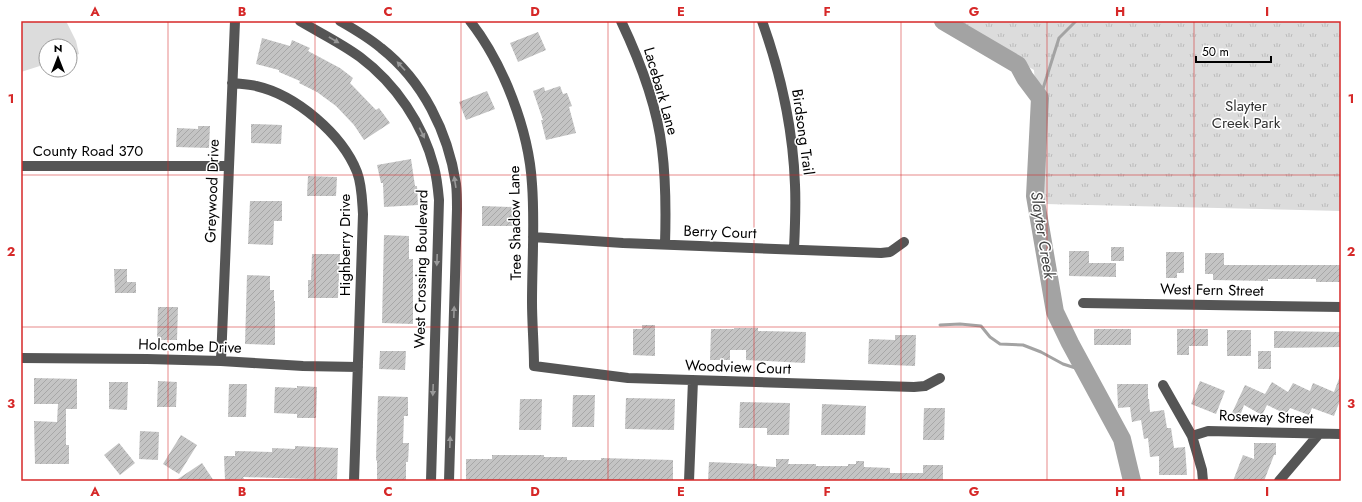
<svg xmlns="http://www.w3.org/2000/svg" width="1362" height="502" viewBox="0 0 1362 502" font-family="Jost,sans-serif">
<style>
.park{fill:url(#park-tufts)}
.pitch{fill:#dcdcdc}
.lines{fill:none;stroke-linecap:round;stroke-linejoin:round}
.stream{stroke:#a3a3a3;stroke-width:3}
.river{stroke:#a3a3a3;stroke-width:18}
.building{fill:url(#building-hatch)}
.minor{stroke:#555;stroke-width:10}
.oneway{fill:#999}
.grid{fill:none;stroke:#d62828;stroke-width:1;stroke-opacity:0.55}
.labels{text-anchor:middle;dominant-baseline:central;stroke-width:3;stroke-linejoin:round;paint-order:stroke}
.street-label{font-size:15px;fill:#000;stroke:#fff}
.park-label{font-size:15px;fill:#333;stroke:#fff}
.water-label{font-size:16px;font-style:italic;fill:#444;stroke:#fff}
.neatline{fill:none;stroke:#d62828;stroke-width:1.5}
.grid-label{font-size:13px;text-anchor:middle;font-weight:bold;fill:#d62828}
</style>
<defs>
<pattern id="park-tufts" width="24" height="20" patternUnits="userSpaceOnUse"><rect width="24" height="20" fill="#dcdcdc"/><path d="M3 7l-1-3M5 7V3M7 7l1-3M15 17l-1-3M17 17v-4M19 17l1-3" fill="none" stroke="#bbb"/></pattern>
<pattern id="building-hatch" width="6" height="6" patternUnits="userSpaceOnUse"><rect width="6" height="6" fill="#c4c4c4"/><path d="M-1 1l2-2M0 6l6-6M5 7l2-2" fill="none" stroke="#a7a7a7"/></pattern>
</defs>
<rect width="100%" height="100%" fill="#fff"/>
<path class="park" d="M952,21H1341V211L1045,204L1043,196L1034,70Z"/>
<path class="pitch" d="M21,21H66L76,41L79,54L70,57V46H46V64L21,72Z"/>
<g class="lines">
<path class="stream" d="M1040,98L1059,38L1076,21
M940,325L960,324L981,326L990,337L1000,344L1023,345L1041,352L1063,364L1085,371"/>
<path class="river" d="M943,21L1018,65L1025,78L1040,98L1035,196L1055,312L1070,343L1122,439L1132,481"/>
</g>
<path class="building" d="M538,32L546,50L518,62L510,43Z
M262,38L290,46L292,40L310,48L308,51L340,68L353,78L350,83L376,110L379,108L390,123L364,140L354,125L336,106L317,92L299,83L300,81L279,72V70L256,64Z
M560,86L563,94L567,93L572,106L569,107L576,133L546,140L541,120H543L533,91L544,87L545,91Z
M487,91L495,109L466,120L459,102Z
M251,124L282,125L281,144L251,143Z
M198,126H210L209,148L176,147L177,128L198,129Z
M411,159L415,186H417L418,205L384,207L383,183H381L377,165Z
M308,176L337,177L336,196H307Z
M250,201H282V221H274L273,245L248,244Z
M482,206L513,207V226H482Z
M384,235L409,236V259H413V324L382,323Z
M1111,247H1124V261H1111Z
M1069,251H1089V263H1116V277L1069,276Z
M1166,252H1184V273H1177V278H1166Z
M1205,253H1224V265H1341V282H1316V279H1268V281L1213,280V274H1205Z
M312,254H340L338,298H308V280H311Z
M114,269H127V282H136V293H115Z
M247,275L270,276V290H274V301H275V345L245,344Z
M158,307H178L177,340H157Z
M642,325H655V356L633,355V329H642Z
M734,328H758V331L806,332L805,363L746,360V350H730V360H710L711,329H734Z
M1094,329H1131V345H1094Z
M1177,329H1208V346H1189V355H1177Z
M1227,330H1251V356H1227Z
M1274,331L1341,332V347L1274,348Z
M895,335H916L915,366L868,364L869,339L895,340Z
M380,351H406L405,370L379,369Z
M1258,351H1271V369H1258Z
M1340,376L1341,398L1334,416L1312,408L1309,415L1290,408L1286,414L1267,405L1262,415L1244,405L1240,416L1232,413L1245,385L1265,394L1272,382L1288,392L1293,383L1310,391L1313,383L1334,392Z
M34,378L77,379V409H66V445H69V464H35L34,421L57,422L58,404H34Z
M158,381L177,382L176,407H157Z
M1200,381L1225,391L1216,414L1191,404Z
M109,382H128L127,410L109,409Z
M229,384H247L246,417H228Z
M1117,384H1148V399H1149L1150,412L1164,410L1167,428H1171L1174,448L1185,447L1187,475H1159V456L1150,457L1148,438L1144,439L1141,420L1132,422L1130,407L1118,408Z
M297,386L317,387L316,418H297V414L274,413L275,387L297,388Z
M573,395H595L594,427H572Z
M378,396L408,397V416H404L403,443H409L408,462H406V481H377V461L376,460Z
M626,398L675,399L674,430L625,429Z
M520,399H542L541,430H519Z
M740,402L790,403L789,435H767V428H739Z
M822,404L866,406L865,435H821Z
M924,408H945L944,440H923Z
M140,431L159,432L158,460L139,459Z
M181,435L197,445L179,474L163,464Z
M119,443L135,463L120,475L104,455Z
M1254,443H1276V455H1274L1264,481H1233L1243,455L1254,459Z
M295,446L338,448L337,480L243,477L244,479L225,480L224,456H235V451L272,452V448L295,449Z
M492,455H544V457H567V460H601V458L673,460V481H466V459H492Z
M776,459H789L788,464H816V466H848V464H856V461H864V467L890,468V473H923V465H943V481H708L709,462L757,464V466L776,467Z
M202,463L214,481H175Z"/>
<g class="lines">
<path class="minor" d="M300,21C320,33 341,43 360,57C396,84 423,124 434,167C437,178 438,189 439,200L431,481
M340,21C354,29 369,38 381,48C423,81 448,132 456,184C457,192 457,201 457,209L449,481
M470,21C503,63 529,130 532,184C535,223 532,263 532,302C532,323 534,345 534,366L628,378L914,387L925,386L940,378
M621,21C640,61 657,105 662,149C666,181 666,212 665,244
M762,21C781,74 793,129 795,185C796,207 795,228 794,249
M232,83C240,84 248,84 256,86C296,95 342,134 357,172C362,185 362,200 363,214L354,481
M21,166H228
M533,237L623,243L881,253L890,252L904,242
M1083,303L1341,307
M21,358L147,359L221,361L303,366L358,367
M221,361L235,21
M1163,385L1192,436L1202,470L1203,481
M1192,436L1208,431L1341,434
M689,481L693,380
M1279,481L1319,434"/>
</g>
<defs><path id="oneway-solid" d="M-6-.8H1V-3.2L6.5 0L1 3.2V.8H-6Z"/></defs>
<g class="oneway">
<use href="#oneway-solid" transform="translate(334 40) rotate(30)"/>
<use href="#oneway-solid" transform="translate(401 66) rotate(-133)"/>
<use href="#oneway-solid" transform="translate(422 133) rotate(64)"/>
<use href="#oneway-solid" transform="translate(455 182) rotate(-99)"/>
<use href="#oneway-solid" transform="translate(437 260) rotate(92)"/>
<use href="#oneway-solid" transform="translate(454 312) rotate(-88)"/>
<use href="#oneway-solid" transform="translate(433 390) rotate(92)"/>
<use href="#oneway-solid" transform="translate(450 442) rotate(-88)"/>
</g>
<path class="grid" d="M168,21V481M315,21V481M461,21V481M608,21V481M754,21V481M901,21V481M1047,21V481M1194,21V481M21,175H1341M21,327H1341"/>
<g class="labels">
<g class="street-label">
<text transform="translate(661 91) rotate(74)">Lacebark Lane</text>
<text transform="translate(803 132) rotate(82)">Birdsong Trail</text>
<text x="88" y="151">County Road 370</text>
<text transform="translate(212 191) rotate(-88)">Greywood Drive</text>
<text transform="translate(515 223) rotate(-91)">Tree Shadow Lane</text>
<text transform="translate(720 232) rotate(2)">Berry Court</text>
<text transform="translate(345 245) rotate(-90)">Highberry Drive</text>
<text transform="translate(421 269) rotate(-89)">West Crossing Boulevard</text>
<text transform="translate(1212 290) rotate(1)">West Fern Street</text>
<text transform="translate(190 346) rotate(2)">Holcombe Drive</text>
<text transform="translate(738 367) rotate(2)">Woodview Court</text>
<text transform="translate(1266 417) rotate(2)">Roseway Street</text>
</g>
<g class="park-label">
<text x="1246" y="106">Slayter<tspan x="1246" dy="17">Creek Park</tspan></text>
</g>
<g class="water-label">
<text transform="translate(1043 235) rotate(81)">Slayter Creek</text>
</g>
</g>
<rect width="1362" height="502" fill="none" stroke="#ffffff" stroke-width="44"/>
<g transform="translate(58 58)"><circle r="19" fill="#ffffff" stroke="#999999"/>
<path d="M0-3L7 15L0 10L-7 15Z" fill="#000000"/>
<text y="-6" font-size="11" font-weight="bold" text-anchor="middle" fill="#000000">N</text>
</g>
<path d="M1196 56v6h75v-6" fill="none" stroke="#000000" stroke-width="2"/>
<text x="1202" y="56" font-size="12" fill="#000000" stroke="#ffffff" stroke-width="3" paint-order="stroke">50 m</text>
<rect x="22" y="22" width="1318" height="458" class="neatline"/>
<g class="grid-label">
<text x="95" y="16">A</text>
<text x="242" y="16">B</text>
<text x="388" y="16">C</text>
<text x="535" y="16">D</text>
<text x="681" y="16">E</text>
<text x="827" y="16">F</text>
<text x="974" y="16">G</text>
<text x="1120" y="16">H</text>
<text x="1267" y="16">I</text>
<text x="11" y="103">1</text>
<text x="1351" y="103">1</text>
<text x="11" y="256">2</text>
<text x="1351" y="256">2</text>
<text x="11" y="408">3</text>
<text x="1351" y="408">3</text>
<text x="95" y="496">A</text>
<text x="242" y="496">B</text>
<text x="388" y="496">C</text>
<text x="535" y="496">D</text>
<text x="681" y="496">E</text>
<text x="827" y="496">F</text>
<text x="974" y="496">G</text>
<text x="1120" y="496">H</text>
<text x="1267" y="496">I</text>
</g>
</svg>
